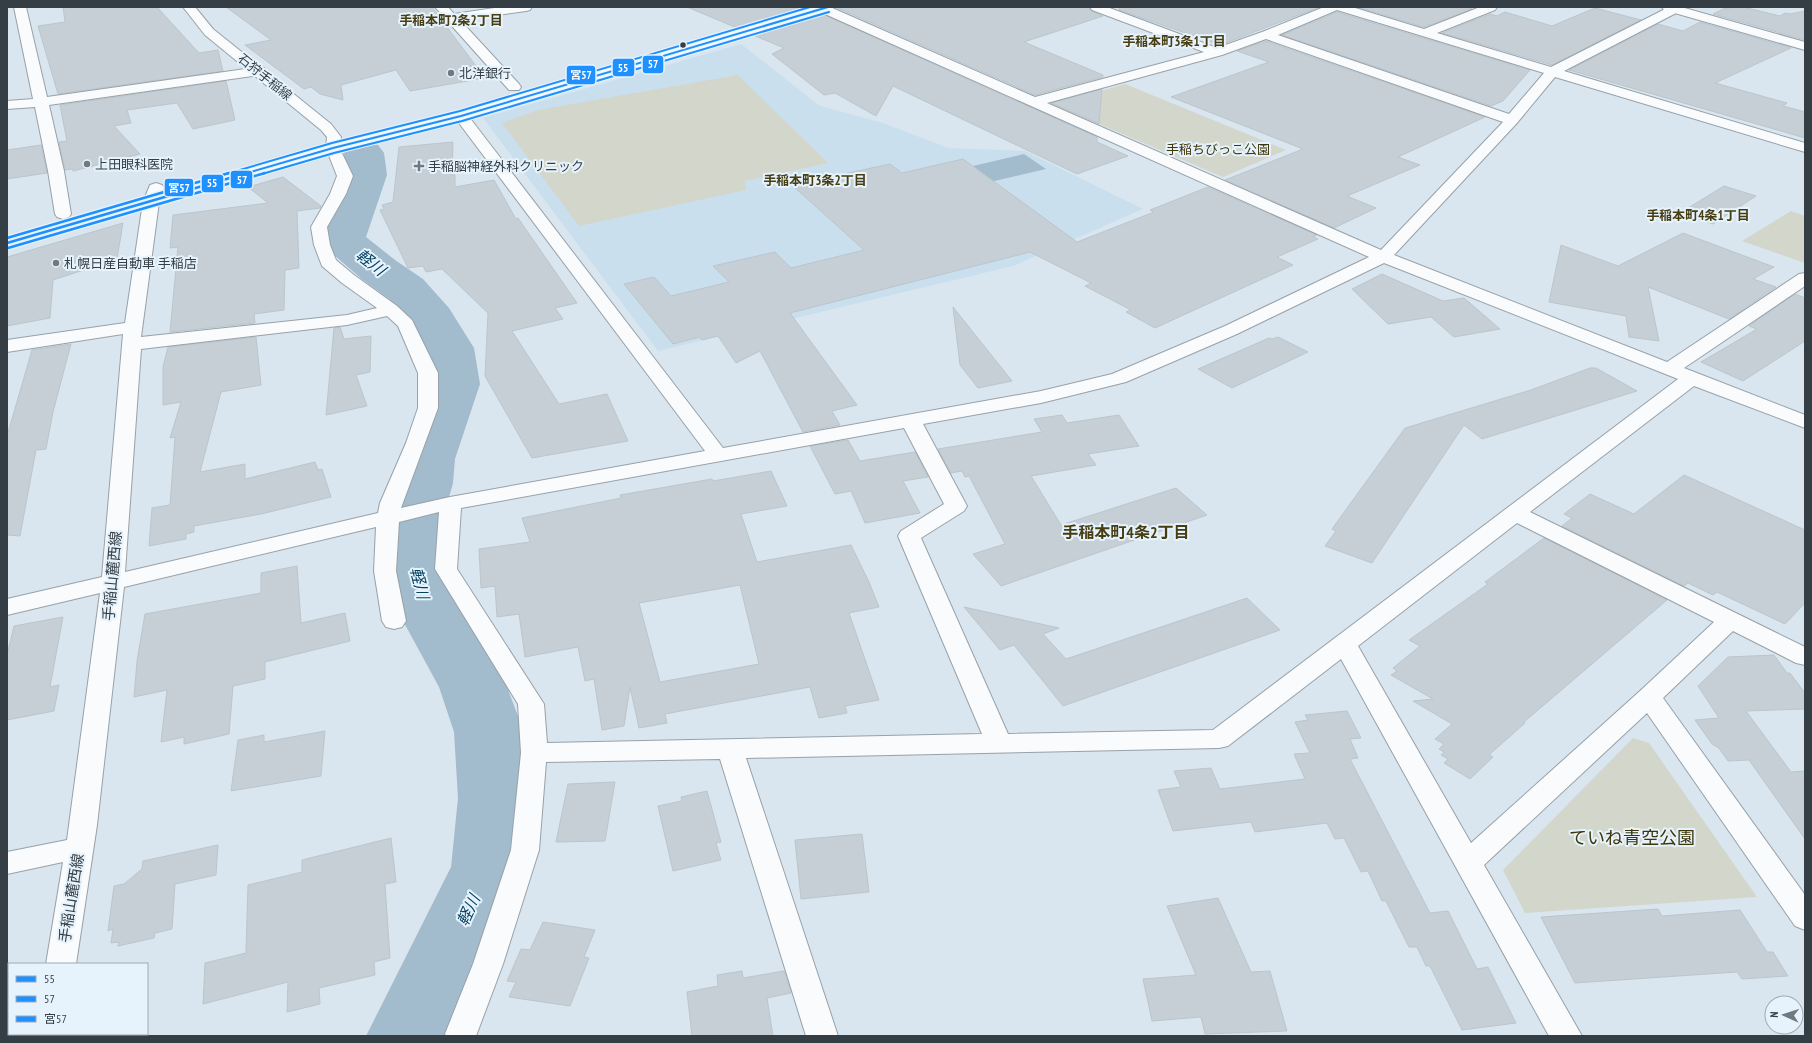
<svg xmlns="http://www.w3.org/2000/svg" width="1812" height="1043" viewBox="0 0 1812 1043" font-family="'PT Sans Narrow','Noto Sans JP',sans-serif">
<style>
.built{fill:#c9dfee}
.green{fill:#d3d6ca}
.water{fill:#a2bbcd}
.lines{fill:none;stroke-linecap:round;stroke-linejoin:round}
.river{fill:#a2bbcd;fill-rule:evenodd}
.building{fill:#c5cfd5;stroke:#bbc5cc;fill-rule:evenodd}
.minor-casing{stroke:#98a1a8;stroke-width:2}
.major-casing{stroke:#98a1a8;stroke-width:2}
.highway-casing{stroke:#98a1a8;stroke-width:2}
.minor{fill:#f9fbfd;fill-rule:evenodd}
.major{fill:#f9fbfd;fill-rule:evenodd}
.highway{fill:#f9fbfd;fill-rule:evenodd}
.bus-1-far1-casing{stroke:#e6f3fd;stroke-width:4}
.bus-1-casing{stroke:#e6f3fd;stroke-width:5}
.bus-2-far1-casing{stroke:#e6f3fd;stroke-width:4}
.bus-2-casing{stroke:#e6f3fd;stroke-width:5}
.bus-3-far1-casing{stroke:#e6f3fd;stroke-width:4}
.bus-3-casing{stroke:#e6f3fd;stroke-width:5}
.bus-1-far1{stroke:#1e90ff;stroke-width:2}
.bus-1{stroke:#1e90ff;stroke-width:2.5}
.bus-2-far1{stroke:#1e90ff;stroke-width:2}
.bus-2{stroke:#1e90ff;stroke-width:2.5}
.bus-3-far1{stroke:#1e90ff;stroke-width:2}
.bus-3{stroke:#1e90ff;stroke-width:2.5}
.bus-dot{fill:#353e44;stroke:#e6f3fd;stroke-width:1.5}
.poi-dot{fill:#6e7980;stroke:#e6f3fd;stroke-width:1.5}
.labels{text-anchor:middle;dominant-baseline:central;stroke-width:4;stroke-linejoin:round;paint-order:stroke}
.far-neighbourhood-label{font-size:13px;font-weight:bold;fill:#463d13;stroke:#e6f3fd}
.far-poi-label{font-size:13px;fill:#353e44;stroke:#e6f3fd;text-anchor:start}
.far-street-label{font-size:13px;fill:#353e44;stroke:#e6f3fd}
.far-park-label{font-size:13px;fill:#3f360a;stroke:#e6f3fd}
.street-label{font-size:15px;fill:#353e44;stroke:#e6f3fd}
.water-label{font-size:16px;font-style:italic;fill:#054260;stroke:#e6f3fd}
.neighbourhood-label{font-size:16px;font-weight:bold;fill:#463d13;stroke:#e6f3fd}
.near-park-label{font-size:18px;fill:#3f360a;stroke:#e6f3fd}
.line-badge{stroke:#e6f3fd;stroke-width:1.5}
.badge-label{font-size:11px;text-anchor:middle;font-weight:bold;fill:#fff}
</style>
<rect width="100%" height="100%" fill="#d9e6ef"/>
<path class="built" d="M741,44L820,106L883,123L948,148L1025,151L1143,209L1013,266L658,351L483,118Z"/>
<path class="green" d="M738,75L828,163L745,181L746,190L579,226L502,123L538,110Z
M1125,84L1286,150L1223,177L1062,108L1063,102Z
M1791,211L1805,216V263L1742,241Z
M1633,738L1649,743L1757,897L1525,913L1503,870Z"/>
<path class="water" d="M1024,154L1046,169L947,192L926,177Z"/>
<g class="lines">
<path class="river" d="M364,141L378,145L384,153L387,175L366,237L395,260L423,279L449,308L474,348L480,384L455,459L453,483L443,519L445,561L452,597L507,687L524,732L532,798L527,867L452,1036H366L451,867L458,798L454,732L439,687L390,597L383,561L385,519L395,483L399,459L428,384L424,348L411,324L389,299L363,280L327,249L321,240L345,175L344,153L350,145Z"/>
</g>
<path class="building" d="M63,7H157L199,53L218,50L223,71L58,94L38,26L65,22Z
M226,7H432L485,78L410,91L396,70L341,85L343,100L320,94L311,87L304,89L245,45L271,40Z
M687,7H810L737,28Z
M835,7H1089L1091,11L1103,16L1024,42L1103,75V77L1035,95Z
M1120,7H1320L1220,45L1119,10Z
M1357,7H1466L1472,9L1424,27Z
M1732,7H1743L1780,16L1785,13L1790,14L1805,11V40L1713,14L1725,8L1729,9Z
M1595,8L1641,20L1552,65L1442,33L1490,14L1497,16L1505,12L1552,26Z
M1337,12L1530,70L1503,101L1491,106L1282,35Z
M822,14L1097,137V142L1128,156L1077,174L893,86L876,116L835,93L824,95L772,54L784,48L753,35Z
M1700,22L1791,48L1715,83L1787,103L1783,106L1805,112V138L1569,70L1658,24L1683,31Z
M1266,41L1485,117L1398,157L1420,165L1347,196L1376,208L1334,228L1225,180L1303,149L1171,97L1269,62L1237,51Z
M226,81L235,120L193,129L177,103L127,110L131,123L114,126L140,154L73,171V169L65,170L59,142L67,141L60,105Z
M1102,89L1099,124L1051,103Z
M453,142L452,175H455V187L494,180L516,219L518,218L577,303L555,308L563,319L512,331L559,404L607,394L628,441L532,458L485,376L488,313L442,269L426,272L423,266L408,268L380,210L384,209L382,205L393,202L399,147Z
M41,145L47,173L7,179V150Z
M963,159L1077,242L1154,212L1150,210L1208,187L1317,235L1313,237L1318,239L1277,257L1293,265L1155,328L1126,312L1131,310L1085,286L1091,283L1030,252L790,313L857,405L832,411L840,425L803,432L760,351L736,363L718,336L702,340L700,337L673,344L624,284L654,277L671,296L729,282L713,266L775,252L791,268L864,250L792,185L890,164L902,173Z
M283,177L321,206L320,208L297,211L299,268L285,270L284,310L254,314L255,323L170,332L178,247L170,248L173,215L268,203L248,187Z
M1724,186L1756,196L1713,224L1680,213Z
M123,223L117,259L53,280L50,318L7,326V257Z
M1683,233L1774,267L1753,279L1776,287L1729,319L1648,287L1659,341L1629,337L1626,316L1549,302L1561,245L1618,266Z
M1382,274L1443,301L1464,298L1500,329L1454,337L1431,317L1388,324L1352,289Z
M1795,294L1805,298V341L1743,381L1701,362L1757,329L1749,326Z
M953,307L1012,381L978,388L960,365Z
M340,327L344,339L371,336L370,372L356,375L367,406L326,415L334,328Z
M256,337L261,385L221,392L200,472L245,464V479L315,462L318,470L322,469L331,497L261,514L194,526V532L186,534V539L149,546L152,508L170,505L175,437L170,438L181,402L163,405V367L168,347Z
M1278,337L1308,352L1232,388L1198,369L1269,338L1272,339Z
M71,344L53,412L46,449L36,450L20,536L7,535V436L32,350Z
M1590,368H1596L1637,391L1482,439L1464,425L1372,563L1325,546L1336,531L1332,529L1405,428L1531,390Z
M1062,415L1067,423L1119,415L1139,446L1088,454L1096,465L1031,476L1061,525L1176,488L1207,515L1001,586L973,554L1005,544L969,476L965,477L962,471L951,473L938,449L1042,432L1034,419Z
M848,440L860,461L915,452L928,477L903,481L920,513L865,523L851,491L835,494L810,446Z
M771,471L787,506L741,514L757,562L851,545L869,582L879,607L849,613L879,700L845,706L847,713L819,718L810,687L665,714L667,723L639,728L630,687L624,726L602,730L594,679L585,681L578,647L525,657L519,614L497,617L495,586L481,588L479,549L530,542L522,518L621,498L620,495L712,479L713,481ZM740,585L759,664L660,682L639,603Z
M1684,475L1805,530V603L1785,624L1717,592L1713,595L1688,583L1684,586L1562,526L1572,518L1564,514L1590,494L1634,514Z
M1544,538L1667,600L1524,722L1525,723L1489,755L1493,757L1470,779L1444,763L1448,759L1441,755L1444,752L1439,749L1444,744L1435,739L1452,724L1413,701L1433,699L1391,675L1397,671L1393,668L1420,646L1409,640L1488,584L1485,582Z
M297,566L301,623L345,613L350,641L265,662V679L233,686L229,734L184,744V737L161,742L167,690L134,697L137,661L145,614L261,593V573Z
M1247,598L1280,630L1063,706L1014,645L1000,650L964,607L1059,628L1043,634L1066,659Z
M63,617L50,687L59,685L54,711L7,720V655L14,626Z
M1774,655L1787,673H1790L1805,693V709L1746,711L1791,772L1805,771V839L1749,760L1728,761L1719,748L1712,744L1695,720L1719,718L1698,686L1728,657Z
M1347,711L1361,738L1350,739L1358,758L1350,759L1430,913L1448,911L1477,969L1488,967L1516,1023L1462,1030L1430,966H1426L1417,947H1409L1386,901H1382L1368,871L1361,872L1344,838L1335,839L1327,823L1255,832L1251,822L1173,831L1158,790L1181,787L1174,771L1211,768L1220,789L1305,779L1294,754L1310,753L1295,722L1308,720L1305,715Z
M325,731L321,776L231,791L238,740L264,735V742Z
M615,782L605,841L556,842L568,784Z
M707,791L721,842L716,843L721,860L673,871L658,806L682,801L681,797Z
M862,834L869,892L801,899L795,840Z
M391,838L396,882L385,884L390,958L374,962L375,975L319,988L320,1004L287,1012L288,982L203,1004L205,963L246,953L248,885L302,872V860Z
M218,845L216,875L175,884L172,929L155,933L154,938L118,946L119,942L111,943L113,929L108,931L114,886L124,884L142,869L143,861Z
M1218,898L1251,972L1270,971L1287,1031L1205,1034L1201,1017L1152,1021L1143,979L1196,975L1167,906Z
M1658,909L1662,916L1740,910L1767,952H1773L1788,976L1742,979L1737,972L1575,983L1541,917Z
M543,922L595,930L584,957L589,958L570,1006L509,997L516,982L507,981L521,949L530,950Z
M742,971L743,978L784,971L791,993L767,998L773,1036H692L687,992L718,986L717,975Z"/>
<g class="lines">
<g class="minor-casing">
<path id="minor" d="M14,7H26L47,97L259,67L264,68L266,71L264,74L259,75L49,105L64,171L71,214L69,217L63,219L57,217L55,214L48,171L35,107L7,109V101L33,99Z
M435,7H448L454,14L501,7H532L530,10L526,11L460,20L519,84L521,87L519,90H509Z
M814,7H830L1035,97L1204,52L1092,10L1090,7H1107L1217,48L1262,32L1324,7H1352L1424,29L1480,7H1497L1495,10L1437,33L1551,67L1669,7H1684L1682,10L1564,71L1805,143V152L1555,77L1517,123L1394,255L1667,362L1799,274L1805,273V286L1684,368L1805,415V428L1694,386L1530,512L1805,647V665L1796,663L1733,631L1663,698L1805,895V930L1795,926L1647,713L1484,865L1582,1036H1549L1341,659L1228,746L1219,748L746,758L838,1036H806L720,759L546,762L539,850L503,964L476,1036H446L445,1034L473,964L511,850L521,753L518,704L435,569L439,512L399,522L396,571L406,621L402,627L394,629L386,627L382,621L374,571L376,527L124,587L97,825L76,964H46L63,862L7,874V852L67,840L100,593L7,615V599L102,577L123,334L7,352V340L125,323L143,202L150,185L156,183L162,185L164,188L159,202L141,337L347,315L377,308L342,283L322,266L314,245L311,227L330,194L337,176L326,148L328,145L333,144L338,145L353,176L346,194L327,227L330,245L336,260L354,275L397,306L412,320L438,373V408L401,508L450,497L705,451L456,119L454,116L456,113H466L723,448L1041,391L1112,374L1225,326L1369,257L816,10ZM1337,10L1544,73L1509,114L1278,35ZM1266,39L1503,122L1381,250L1047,103L1222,55ZM1384,263L1678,379L1213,730L1008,734L921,538L964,511L967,506L923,424L1041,403L1126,382L1237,334ZM387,316L398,326L418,373V408L406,443L380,503L378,513L125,572L141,349L347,325ZM904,428L944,504L901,531L898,536L982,734L547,743L544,704L457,569L461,508ZM1517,523L1714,622L1640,691L1471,843L1358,646Z
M34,1034H66L65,1036H33Z"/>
</g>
<g class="major-casing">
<path id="major" d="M183,7H195L213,29L331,124L341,137L340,148L338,151L333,152L328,151L326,148L327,137L321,130L205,35Z
M1662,7H1681L1805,42V50L1664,10Z"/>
</g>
<g class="highway-casing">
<path id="highway" d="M815,7H834L832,10L466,119L338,151L7,248V238L328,145L456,113Z"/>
</g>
<use href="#minor" class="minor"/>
<use href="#major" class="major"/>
<use href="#highway" class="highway"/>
<g class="bus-1-far1-casing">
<path id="bus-1-far1" d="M244,174L333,148L461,116L828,7"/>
</g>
<g class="bus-1-casing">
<path id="bus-1" d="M7,243L247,173"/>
</g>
<g class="bus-2-far1-casing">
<path id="bus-2-far1" d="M262,174L334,153L462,121L829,12"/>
</g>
<g class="bus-2-casing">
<path id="bus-2" d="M8,248L265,173"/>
</g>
<g class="bus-3-far1-casing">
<path id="bus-3-far1" d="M226,174L332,143L460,111L810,7"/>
</g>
<g class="bus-3-casing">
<path id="bus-3" d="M7,238L229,173"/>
</g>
<use href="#bus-1-far1" class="bus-1-far1"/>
<use href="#bus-1" class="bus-1"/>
<use href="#bus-2-far1" class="bus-2-far1"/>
<use href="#bus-2" class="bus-2"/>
<use href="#bus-3-far1" class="bus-3-far1"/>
<use href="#bus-3" class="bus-3"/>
</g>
<circle class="bus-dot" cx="683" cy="45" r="3.5"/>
<g class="poi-dot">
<circle cx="451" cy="73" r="4"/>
<circle cx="87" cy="164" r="4"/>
<path d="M417 160h4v4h4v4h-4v4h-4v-4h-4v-4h4z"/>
<circle cx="56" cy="263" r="4"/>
</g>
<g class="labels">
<g class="far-neighbourhood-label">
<text x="451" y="20">手稲本町2条2丁目</text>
<text x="1174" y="41">手稲本町3条1丁目</text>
<text x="815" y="180">手稲本町3条2丁目</text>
<text x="1698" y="215">手稲本町4条1丁目</text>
</g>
<g class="far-poi-label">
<text x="459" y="73">北洋銀行</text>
<text x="95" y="164">上田眼科医院</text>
<text x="428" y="166">手稲脳神経外科クリニック</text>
<text x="64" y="263">札幌日産自動車 手稲店</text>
</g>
<g class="far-street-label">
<text transform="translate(265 77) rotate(39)">石狩手稲線</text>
</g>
<g class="far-park-label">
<text x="1218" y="149">手稲ちびっこ公園</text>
</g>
<g class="street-label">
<text transform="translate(112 576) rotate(-85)">手稲山麓西線</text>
<text transform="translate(71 898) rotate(-81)">手稲山麓西線</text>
</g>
<g class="water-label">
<text transform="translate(371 262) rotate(38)">軽川</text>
<text transform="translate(420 583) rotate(76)">軽川</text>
<text transform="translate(468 910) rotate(-65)">軽川</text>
</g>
<g class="neighbourhood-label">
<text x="1126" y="532">手稲本町4条2丁目</text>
</g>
<g class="near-park-label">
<text x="1632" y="837">ていね青空公園</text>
</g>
</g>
<g class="line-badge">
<rect x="642" y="55" width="22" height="19" rx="4" fill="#1e90ff"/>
<rect x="612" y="58" width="23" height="19" rx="4" fill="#1e90ff"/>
<rect x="566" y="65" width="30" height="20" rx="4" fill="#1e90ff"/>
<rect x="230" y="170" width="23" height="19" rx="4" fill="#1e90ff"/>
<rect x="201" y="174" width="23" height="19" rx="4" fill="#1e90ff"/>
<rect x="164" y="178" width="30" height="19" rx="4" fill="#1e90ff"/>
</g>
<g class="badge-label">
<text x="653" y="68">57</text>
<text x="623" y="72">55</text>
<text x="581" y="79">宮57</text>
<text x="242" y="184">57</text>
<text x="212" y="187">55</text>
<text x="179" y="192">宮57</text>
</g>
<rect width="1812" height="1043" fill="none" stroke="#353e44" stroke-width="16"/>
<rect x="8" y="963" width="140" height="72" fill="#e6f3fd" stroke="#9fabb3"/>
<rect x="16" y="976" width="20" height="6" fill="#1e90ff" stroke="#9fabb3"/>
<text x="44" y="983" font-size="12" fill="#353e44">55</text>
<rect x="16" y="996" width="20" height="6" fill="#1e90ff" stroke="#9fabb3"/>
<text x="44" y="1003" font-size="12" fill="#353e44">57</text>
<rect x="16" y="1016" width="20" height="6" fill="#1e90ff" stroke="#9fabb3"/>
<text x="44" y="1023" font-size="12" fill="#353e44">宮57</text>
<g transform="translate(1784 1015) rotate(273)"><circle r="19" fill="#e6f3fd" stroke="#9fabb3"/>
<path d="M0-3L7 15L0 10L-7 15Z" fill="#6e7980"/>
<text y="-6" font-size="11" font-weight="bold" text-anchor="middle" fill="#353e44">N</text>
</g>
</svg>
